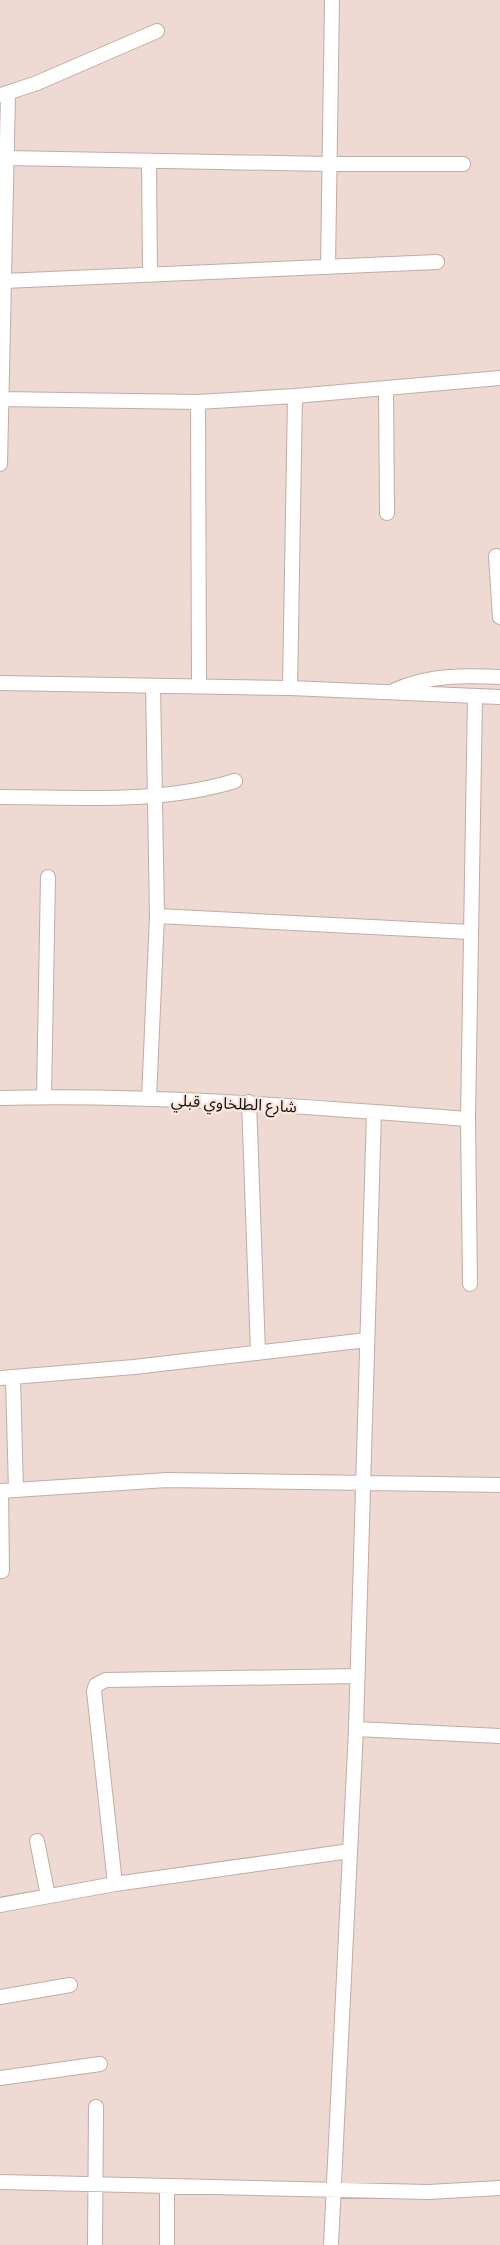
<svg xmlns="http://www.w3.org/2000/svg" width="500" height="2245" viewBox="0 0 500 2245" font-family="'IBM Plex Serif','Noto Sans Arabic',serif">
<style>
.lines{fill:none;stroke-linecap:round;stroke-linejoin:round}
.street-casing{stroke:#c0ada6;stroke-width:16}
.street{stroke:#fff;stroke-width:14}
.labels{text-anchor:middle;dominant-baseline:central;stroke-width:5;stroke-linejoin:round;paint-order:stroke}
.street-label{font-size:16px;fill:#140e0b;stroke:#fbe7e0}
</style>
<rect width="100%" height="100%" fill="#eed9d3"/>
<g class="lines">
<g class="street-casing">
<path id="street" d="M1,95L37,83L157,31
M7,158L328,164H463
M149,161L150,275
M328,267L332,0
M4,281L437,262
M386,388L387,513
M0,399L198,402L295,396L500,378
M198,402L199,686
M0,464L8,94
M496,556L500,617
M0,683L290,688L500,697
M290,688L295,396
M393,691C427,675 463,675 500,677
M0,797C79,797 159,804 235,781
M157,916L470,932
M44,1097L48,877
M0,1098C156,1094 312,1107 468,1119
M149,1099L157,916L153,686
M249,1102L258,1353
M470,1284L468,1119L475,696
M0,1378L134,1367L367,1340
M13,1378L16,1490
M0,1491L167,1480L500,1485
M1,1491L2,1571
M356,1729L500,1736
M37,1841L48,1896
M115,1884L94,1691L96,1685L106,1680L358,1676
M0,1905L115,1884L350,1851
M0,1997L70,1985
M0,2078L100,2064
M0,2182L428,2192L500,2188
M95,2245L96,2107
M167,2245V2186
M331,2245L356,1729L374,1112"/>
</g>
<use href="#street" class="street"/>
</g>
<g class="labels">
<g class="street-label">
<text transform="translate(234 1103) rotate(3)">شارع الطلخاوي قبلي</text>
</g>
</g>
</svg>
